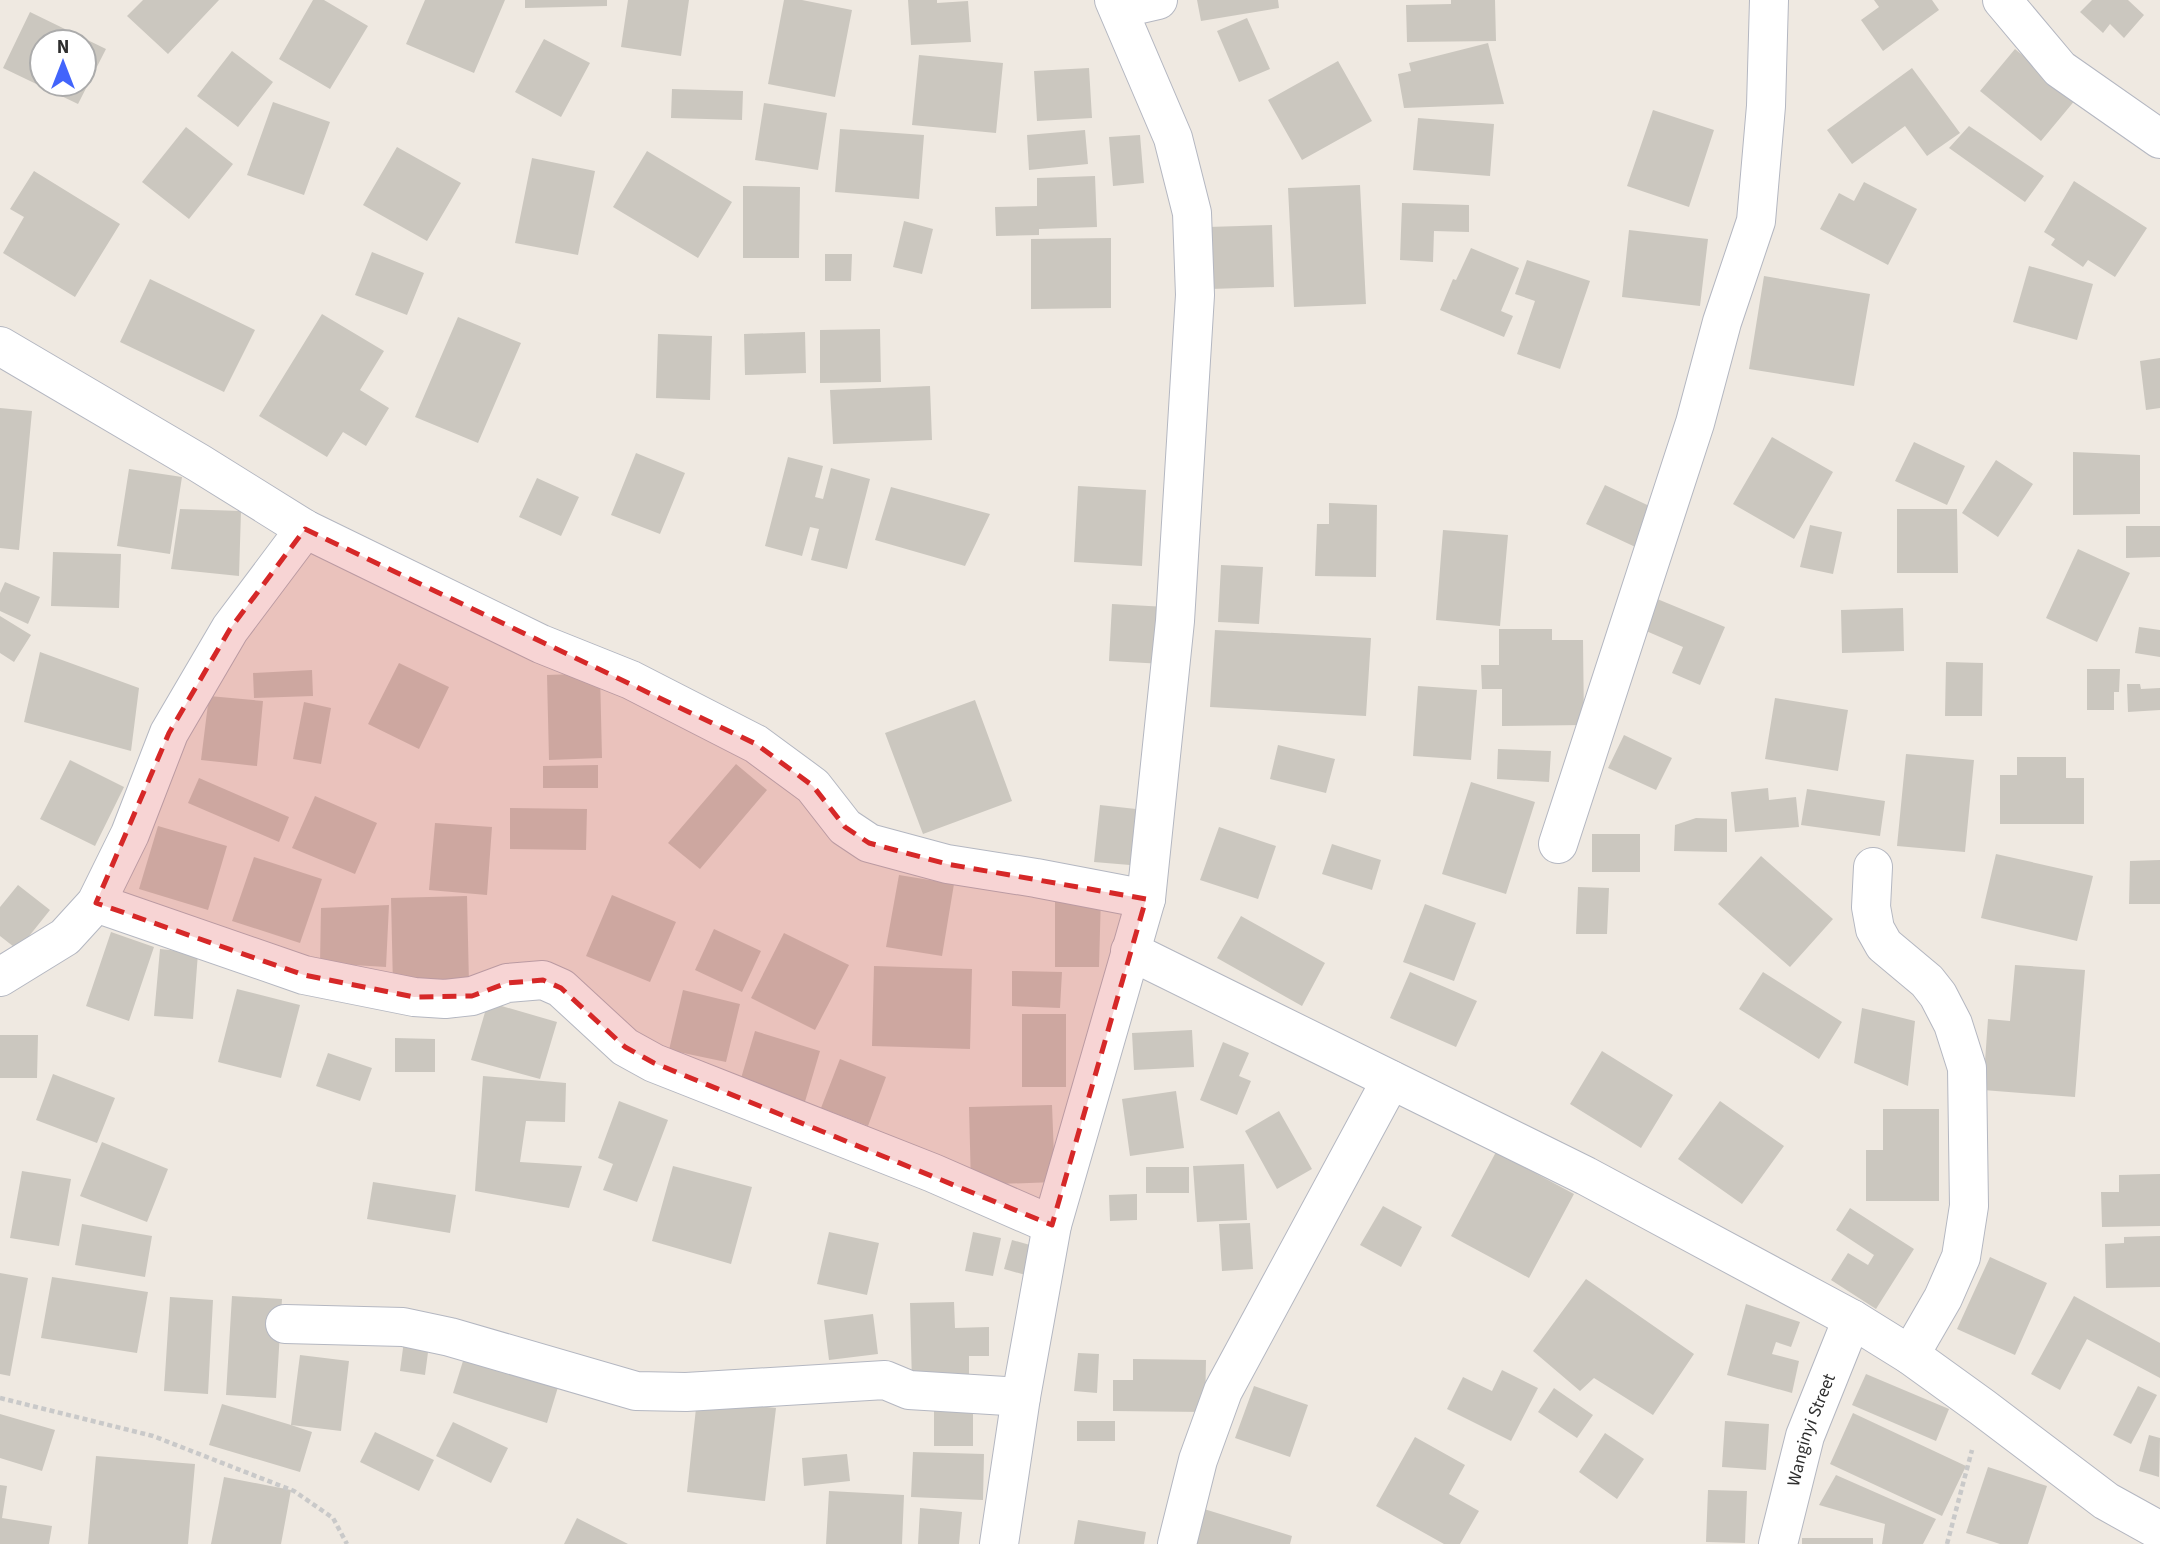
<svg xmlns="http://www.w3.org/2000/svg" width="2160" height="1544" viewBox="0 0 2160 1544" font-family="'Source Sans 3',sans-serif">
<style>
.building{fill:#cbc7bf;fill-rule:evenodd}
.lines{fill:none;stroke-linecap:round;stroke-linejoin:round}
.street-casing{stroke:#b4b7c1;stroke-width:40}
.path{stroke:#c9c9c9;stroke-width:4.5;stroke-dasharray:5 3.5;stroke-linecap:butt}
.street{stroke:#fff;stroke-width:38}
.marked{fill:#d62828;fill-opacity:0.2;stroke:#d62828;stroke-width:5;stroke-dasharray:14 9;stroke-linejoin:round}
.labels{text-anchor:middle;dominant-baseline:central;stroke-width:5;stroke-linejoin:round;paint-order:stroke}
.street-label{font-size:18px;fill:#2e2e2e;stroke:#fff}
</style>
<rect width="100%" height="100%" fill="#efe9e1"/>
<path class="building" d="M143,0H219L168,54L127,16Z
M313,0H324L368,26L330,89L279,59Z
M425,0H505L474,73L406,44Z
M525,0H607V6L525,8Z
M628,0H689L681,56L621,47Z
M784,0H802L852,10L835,97L768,84Z
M908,0H937V3L968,1L971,42L911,45Z
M1197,0H1278L1279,8L1201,21Z
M1451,0H1495L1496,41L1407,42L1406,5L1451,4Z
M1874,0H1932L1939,10L1883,51L1861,20L1879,7Z
M2092,0H2128L2144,15L2124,38L2110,24L2103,33L2080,12Z
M30,12L106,49L78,104L3,68ZM42,42H84V84H42Z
M1247,18L1270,69L1239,82L1217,31Z
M544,39L590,63L561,117L515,92Z
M1488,43L1504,104L1404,108L1398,74L1411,71L1409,63Z
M2015,49L2076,99L2041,141L1980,91Z
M232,51L273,82L238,127L197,96Z
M919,55L1003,63L996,133L912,125Z
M1338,61L1372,121L1302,160L1268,100Z
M1089,68L1092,118L1037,121L1034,71Z
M1912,68L1960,133L1927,156L1905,126L1852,164L1827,130Z
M672,89L743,91L742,120L671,118Z
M273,102L330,122L304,195L247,175Z
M764,103L827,113L818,170L755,160Z
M1653,110L1714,130L1689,207L1627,186Z
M1418,118L1494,124L1490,176L1413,170Z
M1969,126L2044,176L2025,202L1949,148Z
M186,127L233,164L189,219L142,182Z
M840,129L924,135L919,199L835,192Z
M1085,130L1088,164L1029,170L1027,135Z
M1140,135L1144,183L1113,186L1109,137Z
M397,147L461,183L427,241L363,205Z
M647,151L732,202L698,258L613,207Z
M532,158L595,171L578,255L515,243Z
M34,171L120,224L75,297L3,253L24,217L10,209Z
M1095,176L1097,227L1039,229V235L996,236L995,207L1037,206V178Z
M2074,181L2147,228L2115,277L2088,260L2083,267L2051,245L2055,239L2044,232Z
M1864,182L1917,209L1888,265L1820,229L1839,193L1854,201Z
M1360,185L1366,304L1294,307L1288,188Z
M743,186L800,187L799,258H743Z
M1402,203L1469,205V232L1434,231L1433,262L1400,260Z
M904,221L933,229L922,274L893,267Z
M1272,225L1274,287L1210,289L1208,227Z
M1629,230L1708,239L1700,306L1622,297Z
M1111,238V308L1031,309V239Z
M1471,248L1519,268L1501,311L1513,316L1504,337L1440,310L1453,279L1456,280Z
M372,252L424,273L407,315L355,295Z
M825,254H852L851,281H825Z
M1527,260L1590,281L1560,369L1517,354L1535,301L1515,294Z
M2029,266L2093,284L2077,340L2013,322Z
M1764,276L1870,294L1854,386L1749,369Z
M150,279L255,330L224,392L120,342Z
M322,314L384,351L360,390L389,408L366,446L343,432L327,457L259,416Z
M458,317L521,343L478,443L415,417Z
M880,329L881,382L820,383V330Z
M805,332L806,373L745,375L744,334Z
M658,334L712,336L710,400L656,398Z
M2160,358V408L2146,410L2140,361Z
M930,386L932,440L833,444L830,390Z
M0,408L32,411L19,550L0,548Z
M1772,437L1833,472L1794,539L1733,504Z
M1914,442L1965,466L1947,505L1895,481Z
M2073,452L2140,455V514L2073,515Z
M636,453L685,473L660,534L611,515Z
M788,457L823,466L815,497L823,499L831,468L870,479L847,569L811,560L819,529L810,527L802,556L765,546Z
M1996,460L2033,484L1998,537L1962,513Z
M129,469L182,477L170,554L117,546Z
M537,478L579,497L561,536L519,517Z
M1605,485L1662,512L1644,551L1586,524Z
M1078,486L1146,490L1142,566L1074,562Z
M891,487L990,514L965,566L875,540Z
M1329,503L1377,505L1376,577L1315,576L1317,524H1329Z
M180,509L241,511L239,576L171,569Z
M1897,509H1957L1958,573H1897Z
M1810,525L1842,532L1833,574L1800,567Z
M2126,526H2160V557L2126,558Z
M1443,530L1508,535L1500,626L1436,620Z
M2078,549L2130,573L2097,642L2046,618Z
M53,552L121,554L119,608L51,606Z
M1221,565L1263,567L1259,624L1218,622Z
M5,582L40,597L28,624L0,611V593Z
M1650,596L1725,627L1700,685L1672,673L1683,647L1637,627Z
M1112,604L1167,607L1164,664L1109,661Z
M1903,608L1904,651L1842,653L1841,610Z
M0,616L31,635L14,662L0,653Z
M2139,627L2160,630V657L2135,653Z
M1499,629H1552V640H1583L1584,725L1502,726V689H1482L1481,665H1499Z
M1215,630L1371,638L1366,716L1210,707Z
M40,652L139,688L131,751L24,722Z
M1946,662L1983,663L1982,716H1945Z
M399,663L449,687L419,749L368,724Z
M2087,669H2120L2119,692H2114V710H2087Z
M312,670L313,696L254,698L253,673Z
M600,673L602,758L549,760L547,675Z
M2127,684H2140L2141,689L2160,688V710L2128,712Z
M1418,686L1477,690L1471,760L1413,756Z
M209,696L263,701L257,766L201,760Z
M1775,698L1848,710L1838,771L1765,759Z
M975,700L1012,801L923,834L885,733Z
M304,702L331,708L321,764L293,759Z
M1624,735L1672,758L1656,790L1608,768Z
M1278,745L1335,759L1326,793L1270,779Z
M1498,749L1551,751L1549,782L1497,779Z
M1906,754L1974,760L1965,852L1897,846Z
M2017,757H2066V778H2084V824H2000V775H2017Z
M70,760L124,787L95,846L40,819Z
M736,764L767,790L700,869L668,843Z
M598,765V788H543V766Z
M199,778L289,817L279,842L188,803Z
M1471,782L1535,802L1506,894L1442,874Z
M1768,788L1769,800L1796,797L1799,827L1735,832L1731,792Z
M1807,789L1885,801L1880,836L1801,825Z
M315,796L377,823L355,874L292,848Z
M1100,805L1136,809L1130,865L1094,862Z
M510,808L587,809L586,850L510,849Z
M1696,818L1727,819V852L1674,851L1675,825Z
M435,823L492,827L487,895L429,890Z
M158,826L227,846L208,910L139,889Z
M1219,827L1276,846L1258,899L1200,880Z
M1592,834H1640V872H1592Z
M1332,844L1381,860L1372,890L1322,874Z
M1996,854L2093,876L2077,941L1981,918Z
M1761,856L1833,919L1790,967L1718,904Z
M254,857L322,879L300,943L232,921Z
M2160,860V904H2129L2130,861Z
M899,875L954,884L942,956L886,947Z
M18,885L50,910L18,950L0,936V907Z
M1578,887L1609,888L1607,934H1576Z
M612,895L676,922L650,982L586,956Z
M1055,895H1101L1099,967H1055Z
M467,896L469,984L393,986L391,898Z
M1425,904L1476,923L1454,981L1403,962Z
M389,905L386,967L320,963L321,908Z
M1241,916L1325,963L1302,1006L1217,958Z
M714,929L761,951L742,992L695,970Z
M111,932L154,947L129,1021L86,1006Z
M784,933L849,965L815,1030L751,998Z
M160,949L198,953L193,1019L154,1016Z
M2015,965L2085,970L2075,1097L1983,1090L1988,1019L2010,1021Z
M874,966L972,969L970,1049L872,1046Z
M1012,971L1062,972L1060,1008L1012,1006Z
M1410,972L1477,1001L1456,1047L1390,1018Z
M1763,972L1842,1022L1819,1059L1739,1009Z
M237,989L300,1005L281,1078L218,1062Z
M683,990L740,1004L726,1062L669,1050Z
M488,1002L557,1022L540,1079L471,1060Z
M1862,1008L1915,1021L1908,1086L1854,1063Z
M1022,1014H1066V1087H1022Z
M1192,1030L1194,1067L1134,1070L1132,1033Z
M755,1031L820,1051L804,1105L739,1085Z
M0,1035H38L37,1078H0Z
M395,1038L435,1039V1072H395Z
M1223,1042L1249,1053L1239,1076L1251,1081L1237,1115L1200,1100Z
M1602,1051L1673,1095L1641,1148L1570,1104Z
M328,1053L372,1068L360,1101L316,1086Z
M840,1059L886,1077L868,1126L821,1108Z
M53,1074L115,1098L97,1143L36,1120Z
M483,1076L566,1083L565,1122L526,1121L520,1162L582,1166L569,1208L475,1191Z
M1176,1091L1184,1148L1130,1156L1122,1099Z
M619,1101L668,1120L637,1202L603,1190L613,1164L598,1158Z
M1720,1101L1784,1146L1742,1204L1678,1159Z
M1052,1105L1055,1182L971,1185L969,1107Z
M1883,1109H1939V1201H1866V1150H1883Z
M1279,1111L1312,1169L1277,1189L1245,1131Z
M102,1142L168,1169L147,1222L80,1196Z
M1496,1152L1574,1194L1529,1278L1451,1236Z
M1244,1164L1247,1220L1197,1222L1193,1166Z
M673,1166L752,1187L731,1264L652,1241Z
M1146,1167H1189V1193H1146Z
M22,1171L71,1179L59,1246L10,1238Z
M2160,1174V1226L2102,1227L2101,1192H2119V1175Z
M373,1182L456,1195L450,1233L367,1219Z
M1137,1194V1220L1110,1221L1109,1195Z
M1383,1206L1422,1227L1401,1267L1360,1245Z
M1850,1208L1914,1249L1876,1309L1831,1280L1848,1253L1868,1265L1874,1255L1836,1230Z
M1250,1223L1253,1269L1222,1271L1219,1224Z
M82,1224L152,1236L145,1277L75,1265Z
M829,1232L879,1243L867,1295L817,1284Z
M973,1232L1001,1238L993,1276L965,1271Z
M2160,1236V1287L2106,1288L2105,1244L2124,1243V1237Z
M1012,1240L1037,1247L1029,1276L1004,1269Z
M1990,1257L2047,1283L2015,1355L1957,1329Z
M0,1273L28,1278L10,1376L0,1374Z
M52,1277L148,1292L137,1353L41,1338Z
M1586,1279L1694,1354L1653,1415L1594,1378L1580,1391L1533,1351Z
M232,1296L282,1299L276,1398L226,1395Z
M2074,1296L2160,1343V1378L2087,1339L2060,1390L2031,1374Z
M170,1297L213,1300L208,1394L164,1391Z
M954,1302L955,1328L989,1327V1356H969V1382L912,1384L910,1303Z
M1746,1304L1800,1322L1791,1347L1776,1342L1772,1354L1799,1361L1792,1393L1727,1375Z
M873,1314L878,1354L829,1360L824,1320Z
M405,1333L430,1337L425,1375L400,1371Z
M468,1345L562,1374L547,1423L453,1393Z
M1078,1353L1099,1354L1097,1393L1074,1391Z
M300,1355L349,1361L341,1431L291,1425L312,1432L300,1472L209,1445L222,1404L291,1425Z
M1133,1359L1206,1360L1205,1412L1113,1411V1380H1133Z
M1502,1370L1538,1388L1511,1441L1447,1409L1463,1377L1492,1391Z
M1866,1374L1949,1409L1936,1441L1852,1405Z
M1254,1386L1308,1405L1290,1457L1235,1438Z
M2138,1386L2157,1395L2131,1444L2113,1435Z
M1554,1388L1593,1415L1577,1438L1538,1412Z
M697,1399L776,1408L765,1501L687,1492Z
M934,1403H973V1446H934Z
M1853,1413L1966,1466L1942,1516L1830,1464Z
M0,1414L55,1430L42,1471L0,1458Z
M1077,1421H1115V1441H1077Z
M1725,1421L1769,1424L1766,1470L1722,1467Z
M453,1422L508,1448L491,1483L436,1456Z
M375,1432L434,1460L419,1491L360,1462Z
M1605,1433L1644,1459L1617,1499L1579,1472Z
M2149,1435L2160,1438L2159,1477L2139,1471Z
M1415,1437L1465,1465L1449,1494L1479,1511L1460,1544H1444L1376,1506Z
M913,1452L984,1454L983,1500L911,1497Z
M847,1454L850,1481L804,1486L802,1458Z
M96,1456L195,1464L188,1544H88Z
M1988,1467L2047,1486L2028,1544H2000L1966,1533Z
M1836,1475L1936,1519L1923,1544H1882L1885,1524L1819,1505Z
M224,1477L291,1490L281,1544H211Z
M0,1485L7,1486L2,1518L52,1526L49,1544H0Z
M1708,1490L1747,1491L1745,1543L1706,1542Z
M829,1491L904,1495L902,1544H826Z
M920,1508L962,1512L959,1544H918Z
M1204,1509L1292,1536L1290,1544H1193Z
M577,1518L628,1544H564Z
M1078,1520L1146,1532L1144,1544H1074Z
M1802,1538H1873V1544H1802Z"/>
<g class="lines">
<g class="street-casing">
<g id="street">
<path d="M2002,0L2060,69L2160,139"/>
<path d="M1119,9L1158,0"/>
<path d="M0,346L199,463L305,529L541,644L631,680L756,744L813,786L845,827L869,843L947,864L1036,878L1146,899"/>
<path d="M1558,844L1695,423L1722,322L1756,221L1766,106L1769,0"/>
<path d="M1873,867L1871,907L1875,929L1884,945L1927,981L1938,995L1953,1024L1967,1068L1969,1206L1961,1257L1943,1298L1910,1355"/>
<path d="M96,903L304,975L414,997L445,999L472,996L507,983L543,980L561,988L625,1047L654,1063L933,1173L1052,1225"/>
<path d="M1130,951L1586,1176L1852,1319L1910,1355L1982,1407L2106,1501L2160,1531"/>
<path d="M0,977L65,937L96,903L130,834L169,733L230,629L305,529"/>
<path d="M285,1324L403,1327L450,1337L636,1391L686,1392L885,1380L909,1390L1021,1397"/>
<path d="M999,1544L1021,1397L1052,1225L1146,899L1175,621L1195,295L1192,213L1173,138L1114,0"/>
<path d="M1177,1544L1198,1460L1223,1391L1391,1080"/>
<path id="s1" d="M1778,1544L1805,1436L1852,1319"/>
</g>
</g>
<path class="path" d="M0,1398L153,1436L294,1491L333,1518L347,1544
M1947,1544L1972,1450"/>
<use href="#street" class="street"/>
</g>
<path class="marked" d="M305,529L756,744L813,786L845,827L869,843L947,864L1146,899L1052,1225L654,1063L625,1047L561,988L543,980L507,983L472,996L414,997L304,975L96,903L169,733L230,629Z"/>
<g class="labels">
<g class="street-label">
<text stroke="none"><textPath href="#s1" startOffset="119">Wanginyi Street</textPath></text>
</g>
</g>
<g transform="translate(63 63)"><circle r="33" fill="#ffffff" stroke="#ababab" stroke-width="2"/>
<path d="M0-5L12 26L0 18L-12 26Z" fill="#4264fb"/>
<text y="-10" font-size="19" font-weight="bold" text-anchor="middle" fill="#2e2e2e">N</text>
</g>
</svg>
